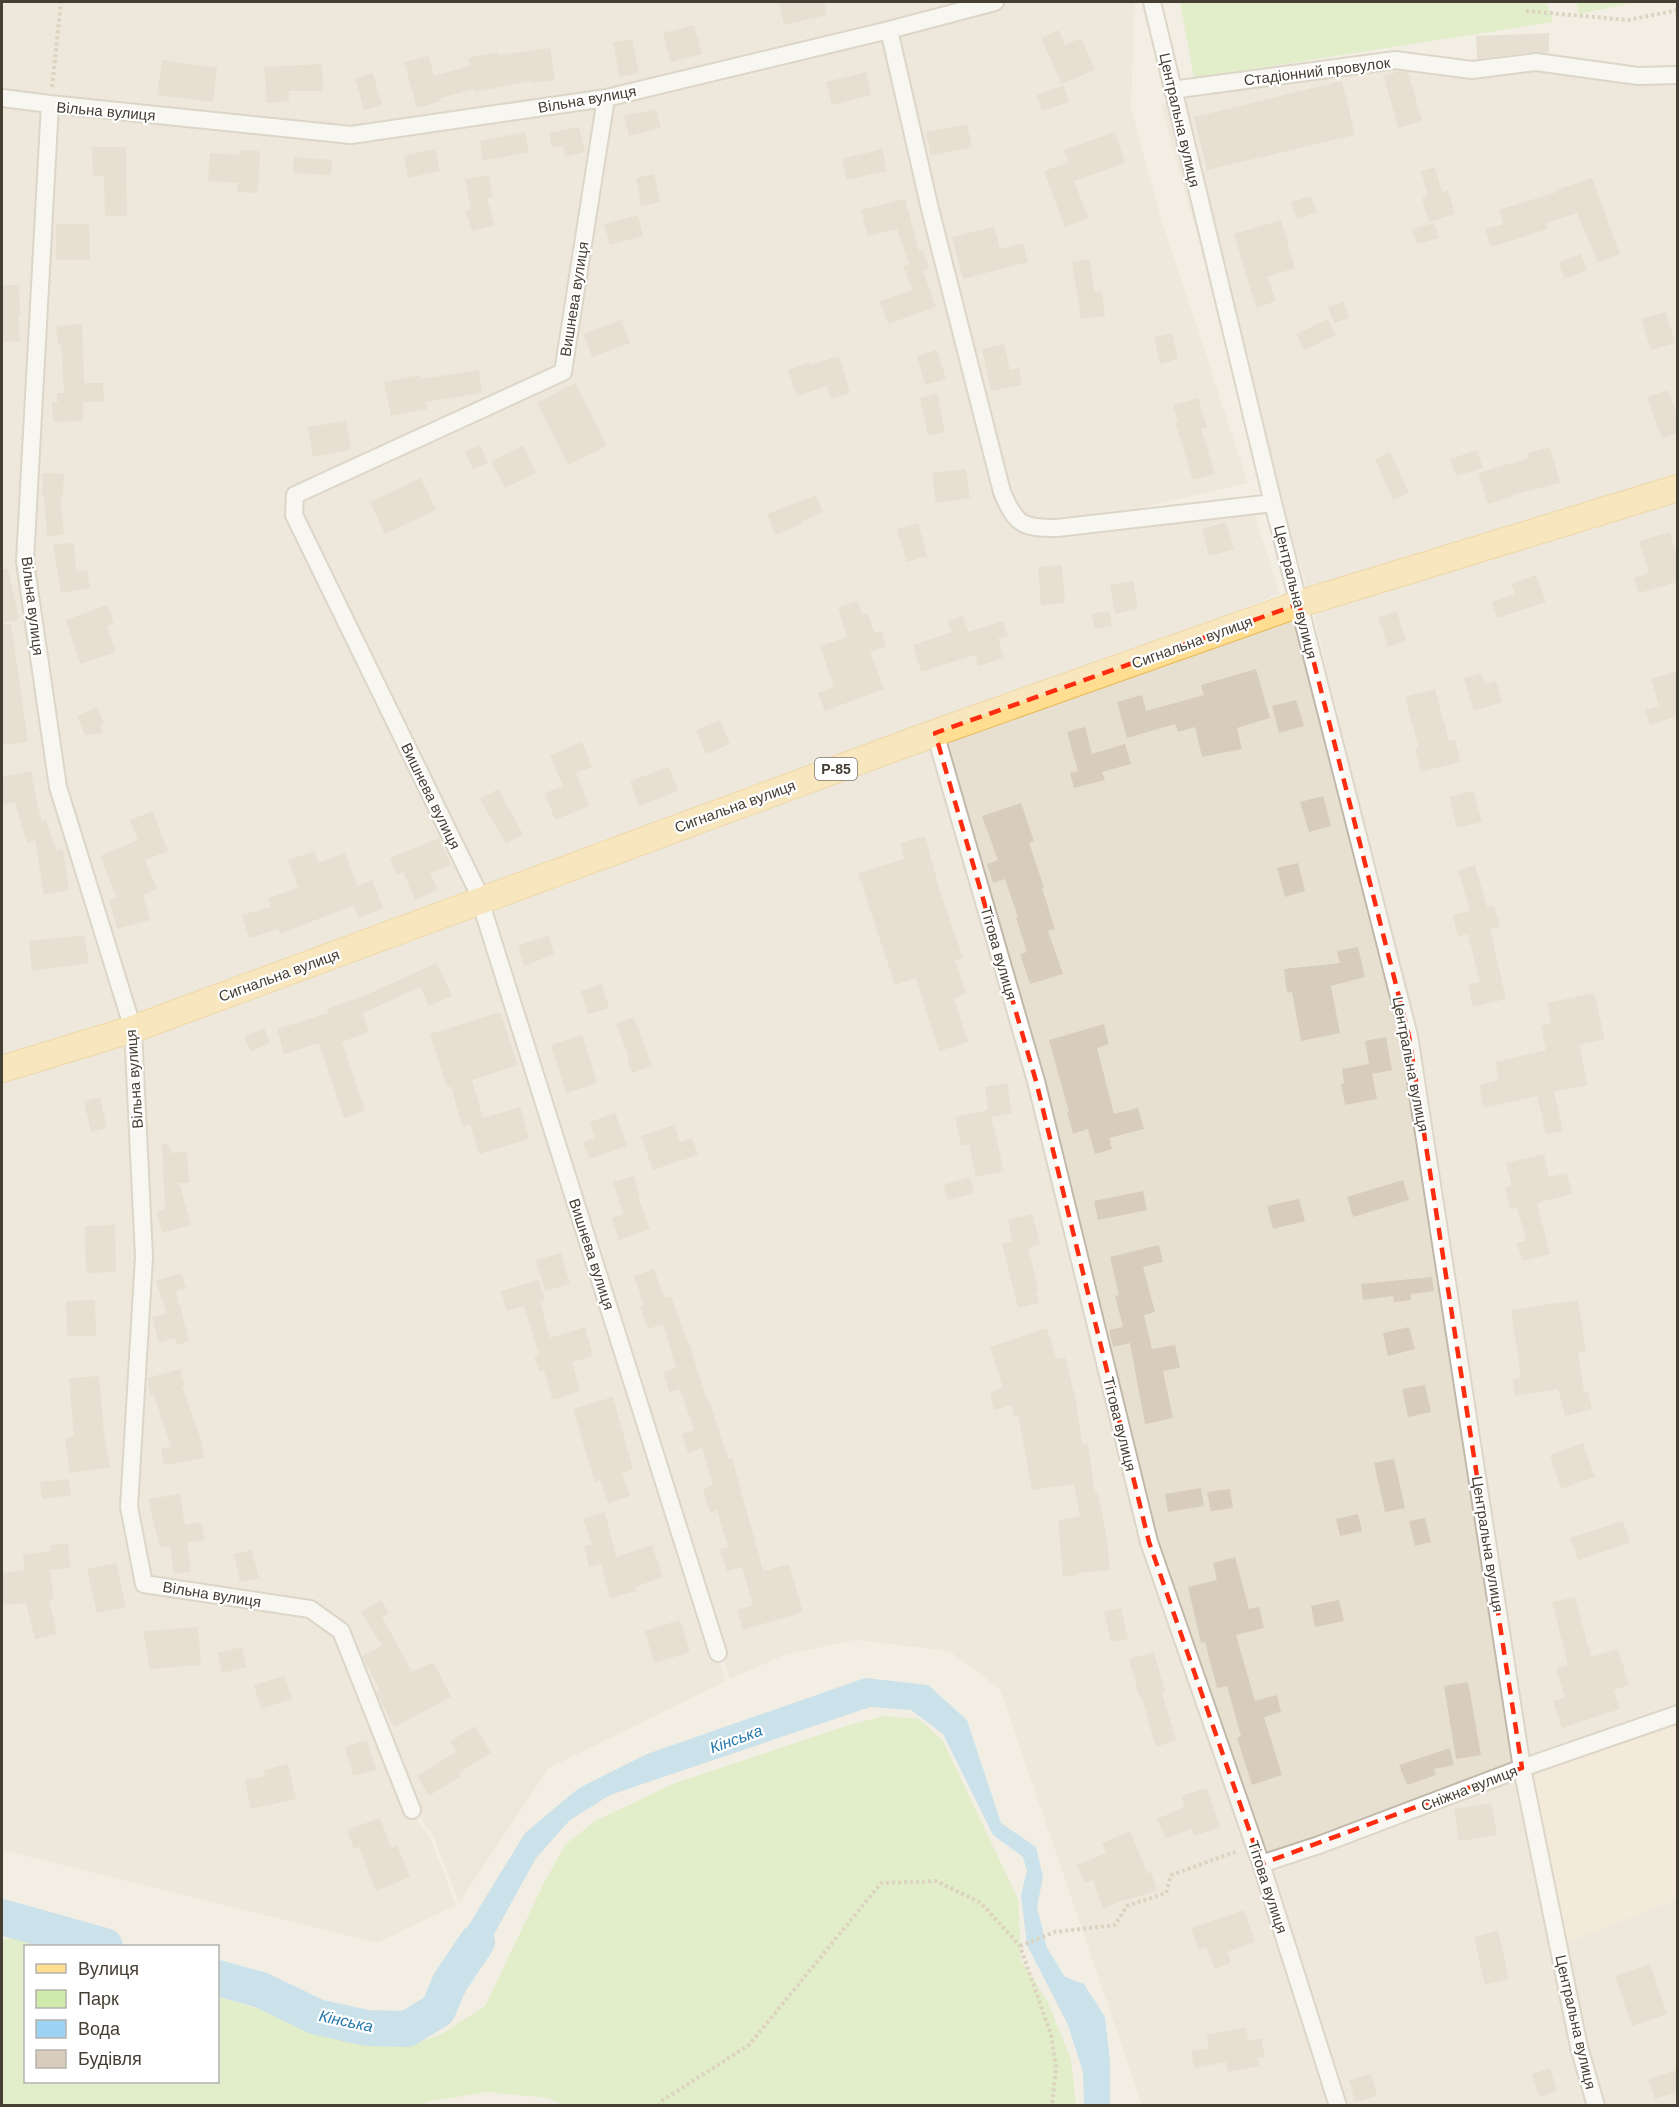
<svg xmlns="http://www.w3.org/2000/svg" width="1679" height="2107" viewBox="0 0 1679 2107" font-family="Arial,sans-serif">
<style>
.residential{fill:#e7e0d1}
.commercial{fill:#f7e4cd}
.green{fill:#cfeaaa}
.water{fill:#9cd2f4}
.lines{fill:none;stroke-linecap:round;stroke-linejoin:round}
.river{stroke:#9cd2f4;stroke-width:36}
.building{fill:#d8ccbc}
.street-casing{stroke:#c2b8a9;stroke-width:20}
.primary-casing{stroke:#eabb5b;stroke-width:28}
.path{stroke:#c1b196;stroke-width:4;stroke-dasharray:3 3;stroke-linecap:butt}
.street{stroke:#fff;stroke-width:16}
.primary{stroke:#ffdd91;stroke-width:26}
.marked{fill:none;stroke:#ff2c0f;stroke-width:4.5;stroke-dasharray:12 8;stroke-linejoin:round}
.labels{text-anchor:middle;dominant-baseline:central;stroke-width:4.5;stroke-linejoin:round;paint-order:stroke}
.shield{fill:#fff;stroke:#7d7870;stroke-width:1.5}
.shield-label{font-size:14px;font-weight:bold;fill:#453e33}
.street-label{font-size:15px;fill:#453e33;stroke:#fff}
.water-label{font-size:16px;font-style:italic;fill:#2679ae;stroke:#fff}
</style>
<rect width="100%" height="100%" fill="#f3eee4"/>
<path class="residential" d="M2,2H986L606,97L351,133L2,97Z
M995,2H1135L1131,107L1160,215L1248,483L1057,527L1012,513L891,30Z
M888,31L1001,492L1029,529L1252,506L1280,594L935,731L481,898L309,544L296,496L564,374L608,99Z
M1395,62L1536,63L1677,76V1713L1524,1766L1410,1035L1313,610L1279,489L1189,207L1161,104Z
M2,100L49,105L24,561L56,788L131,1028L2,1068Z
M605,100L560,371L292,494L478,900L134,1026L60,787L27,561L51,106L351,136Z
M1311,611L1407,1036L1521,1767L1262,1861L1151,1541L938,734Z
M934,735L1033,1081L1145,1542L1335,2105H1142L1000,1689L949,1651L855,1640L784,1655L730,1679L482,902Z
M479,903L726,1681L549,1768L459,1903L433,1836L414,1809L342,1629L311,1607L146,1583L131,1507L146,1257L134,1030Z
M131,1030L142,1257L127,1508L143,1585L309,1611L340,1632L410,1810L430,1837L456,1905L377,1943L2,1850V1071Z
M1521,1771L1592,2105H1340L1264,1865Z
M1677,1899V2105H1601L1563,1944Z"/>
<path class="commercial" d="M1677,1717V1899L1563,1944L1525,1770Z"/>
<path class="green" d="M1180,2H1547L1553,22L1194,78Z
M1576,2H1638L1579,14Z
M885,1716L919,1719L943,1741L1018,1899L1021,1960L1048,2002L1071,2060L1076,2105L566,2106L548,2098L487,2092L427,2102L420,2106L2,2105V1940L16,1938L46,1946H26V2082H218V1997L381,2044L411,2045L440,2035L485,2006L545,1881L565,1845L595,1821L673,1784L846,1726Z"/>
<path class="water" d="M865,1678L928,1685L967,1720L1001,1823L1036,1847L1043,1877L1037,1907L1047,1948L1065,1977L1084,1984L1105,2017L1110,2061V2105H1084L1083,2072L1068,2025L1027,1945L1021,1895L1027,1871L1023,1857L993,1835L943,1734L911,1710L870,1707L610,1795L570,1820L536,1858L476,1967L450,1982V1956L525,1833L579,1788L647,1754Z"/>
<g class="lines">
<path class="river" d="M2,1917L105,1946
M218,1978L261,1990L317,2017L367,2028L407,2029L438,2010L450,1982L477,1942"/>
</g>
<path class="building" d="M779,2H824L827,15L784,25Z
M694,25L702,54L671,62L663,33Z
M1059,30L1065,45L1081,38L1095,70L1062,84L1041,38Z
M1549,33V53L1535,52L1477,59L1476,36Z
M632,39L639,73L620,77L613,42Z
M550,48L555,80L532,83L531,81L475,92L474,89L440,98L441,101L417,108L404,62L429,56L434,76L470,66L468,58L498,52L499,55Z
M162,60L217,68L213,102L157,95Z
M322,64L323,91H289V101L267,103L264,67Z
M1400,71L1408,72L1422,121L1398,128L1384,76Z
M866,72L871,95L832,105L826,82Z
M373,73L382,105L364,110L355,78Z
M1342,81L1355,135L1207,170L1194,117Z
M1064,85L1069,102L1042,111L1037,95Z
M656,109L661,128L629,136L624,116Z
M967,124L972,147L931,156L926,132Z
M579,127L585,152L565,157L563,146L552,148L549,133Z
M525,132L529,152L483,161L480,141Z
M1115,132L1125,163L1074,181L1088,218L1065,227L1044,171L1069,162L1064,150Z
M92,147H126L127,216H105L104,176H93Z
M435,149L440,171L408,178L404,156Z
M882,149L887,171L847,180L842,159Z
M239,150L260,151L258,193L237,192L238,183L208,181L210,153L239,155Z
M294,157L332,160L331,175L293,173Z
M1435,167L1442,192L1448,190L1455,214L1429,222L1422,198L1428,196L1421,171Z
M654,174L660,202L641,206L636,178Z
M489,175L493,197L487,198L495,225L472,231L466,211L471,210L465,179Z
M1592,178L1620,254L1598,263L1577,213L1546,223L1548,229L1491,247L1485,229L1503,224L1499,210L1557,192L1556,190Z
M1311,196L1317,212L1297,219L1291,202Z
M905,199L919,251L923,250L929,267L923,271L936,307L888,324L880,301L912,290L903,266L909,264L897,229L868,236L861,210Z
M638,215L643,236L610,245L604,224Z
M1281,220L1295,268L1267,277L1276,301L1256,308L1234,234Z
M1434,223L1439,238L1417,244L1412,229Z
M56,224H89L90,260H56Z
M994,227L1000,249L1023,243L1028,262L963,279L952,237Z
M1581,254L1587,270L1565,279L1558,263Z
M1089,259L1095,292L1102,291L1105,316L1081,319L1072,262Z
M2,285H19L20,315H18L20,341L2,342Z
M1344,302L1349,318L1334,323L1328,307Z
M1666,312L1675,343L1651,350L1641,319Z
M1328,319L1336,335L1304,350L1296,334Z
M621,320L630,343L592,357L584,334Z
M82,324L84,383H103L104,402H83V421L53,422L52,402H58L57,393H64L61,344H58L56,326Z
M1172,333L1178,359L1160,364L1154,337Z
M1004,344L1010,370L1019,368L1022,385L991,391L982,349Z
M937,350L946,379L925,385L917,356Z
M839,356L850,393L831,399L827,386L797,396L788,370L810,362L811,365Z
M479,370L482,393L426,402L427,409L391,416L384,382L420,375L421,379Z
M575,383L607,446L568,465L537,403Z
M1668,390L1677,416V433L1662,439L1647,397Z
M937,393L945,432L928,436L920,398Z
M1198,398L1207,428L1201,429L1215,474L1193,480L1175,422L1178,421L1173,405Z
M346,421L351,450L313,457L308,427Z
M480,445L488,463L473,469L465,451Z
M523,446L536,473L505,488L491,461Z
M1550,447L1560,483L1512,495V497L1488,504L1478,473L1529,458L1527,453Z
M1477,450L1483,468L1456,476L1450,459Z
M1390,452L1409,493L1393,500L1375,459Z
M966,469L970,498L936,503L932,473Z
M43,473L64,474L63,497H60L64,535L47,536L44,496H42Z
M421,478L436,510L385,534L370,502Z
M816,495L823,512L801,522L802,524L775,535L767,514Z
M1226,522L1234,549L1209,556L1202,529Z
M918,523L927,556L907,562L897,529Z
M1670,532L1677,557V582L1639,593L1634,578L1649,573L1639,541Z
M74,543L76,572L87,570L90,588L61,593L53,544Z
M1062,565L1065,603L1041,605L1038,567Z
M2,569H8L19,619L2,623Z
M1536,575L1546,602L1497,618L1492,602L1515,594L1511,584Z
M1133,581L1138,609L1115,614L1110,585Z
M858,601L862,615L868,613L874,633L882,631L886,647L870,652L884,689L825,711L818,693L834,687L820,646L847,637L838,607Z
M107,605L114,623L107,626L116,652L80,664L66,620Z
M1109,611L1112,626L1095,629L1091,614Z
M1397,611L1406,641L1388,647L1378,617Z
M963,616L968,632L1003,621L1008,636L998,638L1004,658L978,666L975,655L921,672L913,645L952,632L948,621Z
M2,624H11L28,742L2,745Z
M1256,669L1270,718L1237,728L1242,749L1202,757L1195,727L1178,732L1175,724L1127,738L1117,702L1142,695L1146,711L1204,695L1201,685Z
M1677,671V716L1650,725L1645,710L1659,706L1651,679Z
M1481,673L1485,684L1496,681L1502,702L1474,711L1464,678Z
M1435,689L1449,741L1455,740L1461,762L1421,772L1415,749L1419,748L1405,697Z
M1296,700L1304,726L1279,733L1272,706Z
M97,707L104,723L100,725L103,733L85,735L77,716Z
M720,720L730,744L706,754L696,730Z
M1085,727L1092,754L1125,744L1131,764L1102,772L1105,780L1074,788L1070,773L1078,771L1067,732Z
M582,742L592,767L576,773L589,806L555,820L545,793L563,786L550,755Z
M669,767L678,791L639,806L630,781Z
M31,771L41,821L46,820L56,851L63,849L69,890L44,895L35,840L27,843L15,802L2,805V777Z
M498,789L523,834L506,844L480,799Z
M1473,791L1482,822L1457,828L1449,797Z
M1323,796L1331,826L1309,832L1300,802Z
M1021,803L1034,841L1029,843L1044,887L1042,888L1055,929L1048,931L1063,974L1030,984L1020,954L1027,952L1016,918L1018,917L1005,879L993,883L987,864L998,860L982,816Z
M153,811L168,851L145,860L157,889L143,895L150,920L117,929L109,900L117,898L100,856L138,840L130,820Z
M925,836L939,888L963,958L955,960L966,994L954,998L968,1042L939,1051L916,978L895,985L858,873L904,859L900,843Z
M439,838L451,865L430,873L438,890L415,900L403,872L397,875L390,858Z
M315,851L318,863L345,853L357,886L372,880L383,908L359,918L354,905L280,934L278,929L249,938L242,915L271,907L268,898L298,888L288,860Z
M1298,863L1305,891L1285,897L1277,868Z
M1475,865L1487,907L1494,905L1500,927L1490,929L1506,999L1473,1007L1468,985L1480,982L1468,934L1458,937L1453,915L1470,911L1458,870Z
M84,935L89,963L32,971L29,941Z
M549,936L554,954L524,966L518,945Z
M1358,947L1365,977L1331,986L1340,1033L1301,1041L1292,992L1287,993L1284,969L1340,963L1337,951Z
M437,963L452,996L429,1006L420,987L363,1013L369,1032L342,1042L365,1111L344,1118L319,1043L284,1054L277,1029L328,1013L327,1009L366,995Z
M602,984L609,1008L588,1014L581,991Z
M1594,993L1605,1039L1579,1045L1588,1085L1554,1092L1563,1131L1546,1134L1537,1096L1484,1108L1479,1085L1499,1080L1495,1062L1546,1050L1541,1026L1551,1023L1547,1003Z
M500,1012L518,1065L472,1080L483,1118L520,1107L529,1139L479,1154L470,1124L462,1126L451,1086L447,1088L430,1034Z
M634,1017L652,1066L632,1073L627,1059L629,1058L616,1024Z
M1104,1024L1109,1044L1097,1048L1114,1114L1138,1108L1144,1129L1109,1138L1112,1149L1095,1154L1088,1129L1073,1134L1067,1112H1069L1049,1040Z
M264,1028L270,1043L251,1052L244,1037Z
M582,1035L597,1083L566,1093L551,1045Z
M1386,1037L1392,1070L1372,1074L1377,1099L1345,1105L1341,1084L1344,1083L1342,1069L1369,1064L1365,1041Z
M1007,1083L1012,1113L991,1117L1004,1171L976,1177L969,1144L961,1146L955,1117L988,1110L985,1087Z
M100,1097L107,1128L91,1132L84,1101Z
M615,1113L627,1146L589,1159L583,1142L595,1138L590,1122Z
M674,1125L680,1142L692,1138L698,1155L653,1170L641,1136Z
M168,1143L171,1153L187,1152L189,1183H179L191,1225L162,1233L156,1212L165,1209L162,1144Z
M1544,1154L1549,1177L1567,1173L1572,1194L1537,1203L1550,1254L1522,1261L1517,1243L1526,1241L1517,1207L1510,1209L1505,1188L1512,1186L1506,1163Z
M634,1176L640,1197H638L650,1229L619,1240L612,1218L623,1214L613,1182Z
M970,1177L974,1193L948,1200L943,1185Z
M1403,1180L1409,1200L1353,1217L1347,1197Z
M1143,1191L1147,1210L1098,1220L1094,1201Z
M1299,1199L1305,1221L1273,1229L1267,1206Z
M1033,1214L1040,1245L1028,1248L1039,1290L1036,1291L1039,1303L1018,1308L1002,1244L1012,1241L1008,1219Z
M115,1225L116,1272L86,1273L85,1226Z
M1159,1245L1163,1262L1143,1267L1155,1312L1144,1315L1152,1349L1175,1345L1180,1368L1163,1371L1173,1418L1145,1424L1130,1343L1113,1347L1109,1330L1123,1327L1115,1296L1119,1295L1110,1257Z
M561,1253L570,1284L545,1291L536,1260Z
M654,1269L664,1298L671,1296L688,1343H689L706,1398L708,1397L728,1459L732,1458L762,1567L764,1571L789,1564L803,1612L743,1630L737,1610L753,1605L742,1567L727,1571L720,1549L728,1547L717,1510L710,1513L703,1489L713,1485L702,1448L688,1453L682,1434L694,1430L680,1389L669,1392L663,1372L676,1368L663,1324L648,1329L640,1306L644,1305L634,1276Z
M181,1273L186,1288L176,1291L189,1341L177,1345L175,1338L159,1343L152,1317L167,1314L156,1281Z
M1432,1277L1434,1291L1411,1294V1300L1394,1302L1393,1296L1363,1300L1361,1284Z
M539,1280L545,1300L540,1302L550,1338L585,1327L593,1356L572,1362L580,1391L553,1400L544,1370L539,1371L534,1356L539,1354L524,1306L507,1311L501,1291Z
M95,1300L96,1336H67L66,1301Z
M1578,1300L1586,1351L1578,1352L1584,1392L1588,1391L1592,1409L1565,1416L1558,1389L1515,1396L1513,1379L1521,1377L1511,1310Z
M1409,1327L1415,1349L1388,1356L1383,1333Z
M1047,1328L1056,1359L1065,1357L1076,1401L1082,1444L1088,1443L1095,1494L1098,1493L1106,1533L1110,1570L1078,1573L1079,1575L1063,1577L1058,1520L1080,1516L1074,1484L1032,1490L1018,1415L1014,1416L1012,1405L994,1410L990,1392L1003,1388L990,1347Z
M180,1369L185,1386H182L202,1443L204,1458L164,1465L161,1448L171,1447L154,1395H150L147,1378Z
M99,1376L104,1433L110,1467L70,1473L65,1438L74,1437L69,1378Z
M1425,1385L1431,1412L1408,1417L1402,1389Z
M613,1397L633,1469L622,1473L630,1496L608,1503L600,1480L595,1482L573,1409Z
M1583,1443L1595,1477L1561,1489L1550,1455Z
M1394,1459L1405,1508L1385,1512L1374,1463Z
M69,1479L71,1495L42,1499L40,1482Z
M1201,1488L1204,1506L1168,1512L1165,1494Z
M1230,1489L1233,1508L1211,1511L1207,1492Z
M180,1494L185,1525L201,1522L205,1540L187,1543L191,1571L174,1574L170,1546L160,1548L148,1499Z
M605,1512L616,1557L652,1545L663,1577L635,1587L636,1591L610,1598L601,1564L589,1567L584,1546L592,1544L583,1519Z
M1358,1514L1362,1531L1340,1536L1336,1519Z
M1425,1518L1431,1542L1415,1546L1409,1521Z
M1623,1521L1630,1543L1578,1560L1570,1538Z
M68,1543L70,1568L50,1570L54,1599L49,1600L57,1634L35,1639L26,1603L2,1605V1573L25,1570L23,1555L51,1551L50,1545Z
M252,1550L259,1578L240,1582L234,1554Z
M1235,1557L1249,1609L1259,1607L1264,1628L1236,1635L1255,1701L1277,1695L1281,1712L1264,1717L1282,1775L1252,1785L1237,1738L1241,1736L1227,1686L1217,1688L1205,1642L1201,1643L1188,1587L1217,1580L1213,1563Z
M116,1563L126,1607L97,1613L87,1569Z
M1575,1597L1591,1657L1618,1649L1629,1685L1614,1690L1620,1709L1562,1728L1553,1701L1565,1697L1556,1668L1568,1665L1552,1602Z
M381,1600L389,1613L382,1617L412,1672L433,1662L451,1697L394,1727L376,1692L380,1690L362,1656L382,1646L361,1612Z
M1339,1600L1344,1621L1315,1627L1311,1606Z
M1121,1608L1128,1639L1111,1642L1104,1612Z
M680,1620L690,1652L654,1663L645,1631Z
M198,1627L201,1665L150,1669L143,1631Z
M242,1647L247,1667L222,1673L217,1653Z
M1154,1652L1165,1692L1162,1693L1176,1740L1156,1747L1142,1698L1140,1699L1129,1659Z
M284,1676L292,1699L261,1709L254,1685Z
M1468,1682L1481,1755L1456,1759L1444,1686Z
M475,1726L491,1753L459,1773L461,1776L429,1796L417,1776L456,1752L450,1742Z
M367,1740L376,1770L353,1776L345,1747Z
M1450,1748L1454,1765L1434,1769L1436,1775L1407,1785L1399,1765Z
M288,1764L296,1799L251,1809L245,1780L265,1776L264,1770Z
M1207,1788L1220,1827L1194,1836L1192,1828L1166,1839L1157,1819L1185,1807L1181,1796Z
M1491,1803L1497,1835L1459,1841L1454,1809Z
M380,1818L391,1848L397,1845L410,1877L376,1891L359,1847L354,1849L347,1830Z
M1130,1831L1147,1873L1151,1872L1157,1891L1121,1901L1103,1909L1093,1880L1085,1883L1077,1865L1106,1853L1102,1843Z
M1244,1910L1255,1942L1227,1952L1231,1963L1215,1969L1206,1947L1199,1950L1191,1928Z
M1498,1931L1509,1979L1485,1985L1474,1937Z
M1650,1964L1667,2014L1632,2026L1615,1976Z
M1246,2027L1248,2041L1261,2038L1265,2057L1257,2058L1259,2066L1228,2072L1226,2062L1194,2068L1191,2051L1209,2048L1206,2035Z
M1550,2068L1557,2091L1539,2097L1532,2074Z
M1677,2070V2092L1655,2099L1648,2079Z
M1371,2074L1377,2096L1355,2102L1349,2080Z"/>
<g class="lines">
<g class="street-casing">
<path id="street" d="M1152,2L1273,503L1409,1036L1522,1768L1579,2047L1596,2106
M889,30L930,209L1002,492C1016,525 1022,528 1057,528L1273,503
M1172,90L1395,60L1472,70L1536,62L1638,76L1678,75
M2,98L50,104
M606,98L563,372L295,495L294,515L476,888L718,1653
M935,733L1036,1081L1149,1542L1261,1864L1338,2106
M412,1810L341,1631L310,1609L144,1584L129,1507L144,1257L133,1029L58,787L25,561L50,104L351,135L606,98L889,30L995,2
M1261,1864L1319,1845L1522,1768L1678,1714"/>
</g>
<g class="primary-casing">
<path id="primary" d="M2,1069L133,1029L935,733L1299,604L1678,488"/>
</g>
<path class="path" d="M1526,11L1628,20L1678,10
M52,87L61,2
M1020,1946L1055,1932L1115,1925L1127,1906L1166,1893L1171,1875L1238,1851
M658,2106L663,2100L749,2045L881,1883L936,1881L981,1903L1020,1946L1051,2035L1056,2068L1052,2106"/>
<use href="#street" class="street"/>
<use href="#primary" class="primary"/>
</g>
<path d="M0 0H1679V2107H0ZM1299,604L1409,1036L1522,1768L1261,1864L1149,1542L1036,1081L935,733Z" fill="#f3eee4" fill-opacity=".55" fill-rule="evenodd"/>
<path class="marked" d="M1299,604L1409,1036L1522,1768L1261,1864L1149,1542L1036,1081L935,733Z"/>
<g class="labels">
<rect class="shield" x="815" y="758" width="42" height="22" rx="4.5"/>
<g class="shield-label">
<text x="836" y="769">Р-85</text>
</g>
<g class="street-label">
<text transform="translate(1317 71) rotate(-7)">Стадіонний провулок</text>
<text transform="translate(587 99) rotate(-10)">Вільна вулиця</text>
<text transform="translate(106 111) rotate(5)">Вільна вулиця</text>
<text transform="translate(1180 120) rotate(77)">Центральна вулиця</text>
<text transform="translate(574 299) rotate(-81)">Вишнева вулиця</text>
<text transform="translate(1296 592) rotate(76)">Центральна вулиця</text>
<text transform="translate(33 606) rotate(83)">Вільна вулиця</text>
<text transform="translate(1192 642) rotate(-20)">Сигнальна вулиця</text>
<text transform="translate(431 796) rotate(64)">Вишнева вулиця</text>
<text transform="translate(735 806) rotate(-20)">Сигнальна вулиця</text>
<text transform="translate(999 953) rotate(74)">Тітова вулиця</text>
<text transform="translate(279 975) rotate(-20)">Сигнальна вулиця</text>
<text transform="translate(1411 1064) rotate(79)">Центральна вулиця</text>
<text transform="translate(134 1079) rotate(-94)">Вільна вулиця</text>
<text transform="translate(592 1254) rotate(72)">Вишнева вулиця</text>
<text transform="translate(1120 1424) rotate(76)">Тітова вулиця</text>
<text transform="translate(1488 1544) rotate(81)">Центральна вулиця</text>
<text transform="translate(212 1594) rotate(9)">Вільна вулиця</text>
<text transform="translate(1469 1788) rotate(-21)">Сніжна вулиця</text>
<text transform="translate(1268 1887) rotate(72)">Тітова вулиця</text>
<text transform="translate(1576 2022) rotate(77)">Центральна вулиця</text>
</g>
<g class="water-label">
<text transform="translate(736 1739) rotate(-20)">Кінська</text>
<text transform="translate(346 2021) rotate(12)">Кінська</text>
</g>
</g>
<rect width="1679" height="2107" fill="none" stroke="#453e33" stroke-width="6"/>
<rect x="24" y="1945" width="195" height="138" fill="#ffffff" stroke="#b5b2ad" stroke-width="1.5"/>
<rect x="36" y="1964" width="30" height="9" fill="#ffdd91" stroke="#b5b2ad" stroke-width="1.5"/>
<text x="78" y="1975" font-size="18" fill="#453e33">Вулиця</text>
<rect x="36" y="1990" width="30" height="18" fill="#cfeaaa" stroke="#b5b2ad" stroke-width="1.5"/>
<text x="78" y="2005" font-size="18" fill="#453e33">Парк</text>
<rect x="36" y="2020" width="30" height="18" fill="#9cd2f4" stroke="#b5b2ad" stroke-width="1.5"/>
<text x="78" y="2035" font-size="18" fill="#453e33">Вода</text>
<rect x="36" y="2050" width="30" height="18" fill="#d8ccbc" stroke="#b5b2ad" stroke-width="1.5"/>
<text x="78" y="2065" font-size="18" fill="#453e33">Будівля</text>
</svg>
